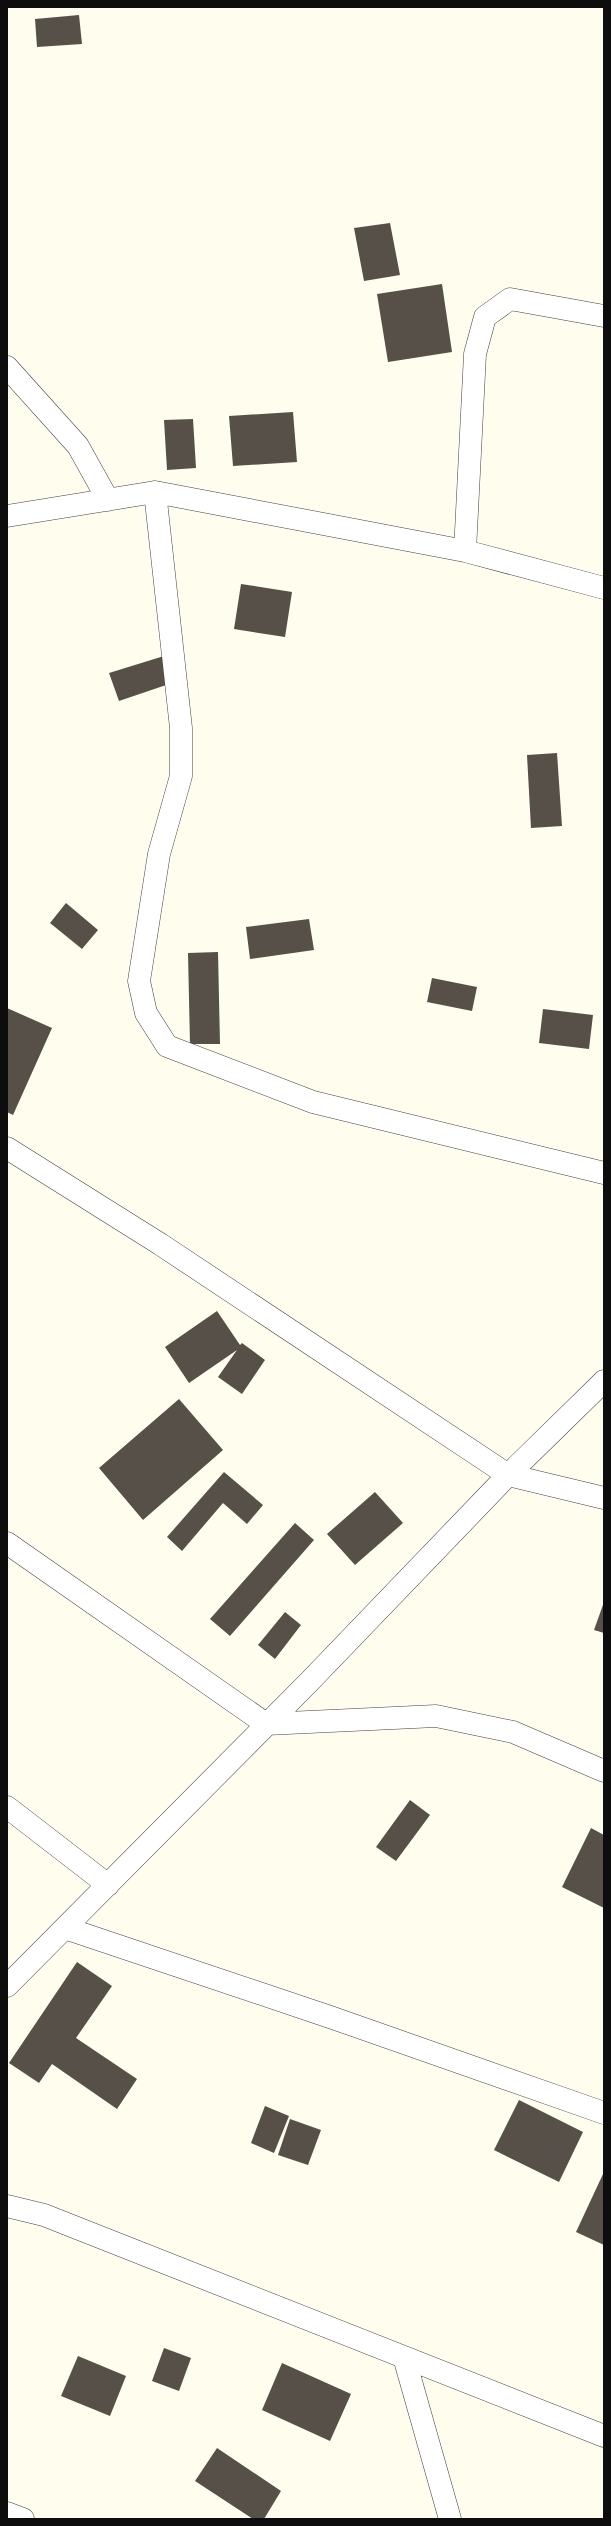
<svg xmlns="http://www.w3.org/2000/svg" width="611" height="2526" viewBox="0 0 611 2526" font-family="'Zilla Slab',serif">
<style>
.building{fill:#565049}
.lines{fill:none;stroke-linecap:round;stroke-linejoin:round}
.minor-casing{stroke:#404040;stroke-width:23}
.minor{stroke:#fff;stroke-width:22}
</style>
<rect width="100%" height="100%" fill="#fffded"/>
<path class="building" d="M79,15L82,44L37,47L35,19Z
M390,223L400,275L364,281L354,228Z
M442,284L452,352L388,362L377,294Z
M293,412L297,462L233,466L229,416Z
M193,419L196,468L167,470L164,420Z
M241,584L292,592L285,637L234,629Z
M164,656L172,683L119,701L109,673Z
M557,753L562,826L531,828L527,755Z
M66,903L98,930L82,949L50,923Z
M309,919L314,950L250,959L246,927Z
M218,952L220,1044H190L188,953Z
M432,978L477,987L472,1011L427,1002Z
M7,1008L52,1028L13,1115L7,1112Z
M543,1009L593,1015L589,1049L539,1043Z
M217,1311L240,1345L242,1343L265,1360L242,1394L218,1377L237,1350L189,1383L165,1347Z
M179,1399L223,1450L143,1520L99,1468Z
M224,1472L263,1505L247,1524L223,1503L182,1551L167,1537Z
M375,1492L403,1523L355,1565L327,1534Z
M295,1523L314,1540L230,1636L210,1619Z
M604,1602V1633L594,1630Z
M285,1612L301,1625L275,1659L258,1645Z
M410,1800L430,1815L396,1861L376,1847Z
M591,1828L604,1835V1908L562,1887Z
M77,1962L112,1986L76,2038L137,2079L117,2109L52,2064L39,2083L9,2063Z
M519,2100L583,2132L559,2182L494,2150Z
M265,2106L289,2116L274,2153L251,2143Z
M290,2119L321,2130L308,2165L278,2155Z
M603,2174L604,2175V2245L576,2232Z
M164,2348L191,2358L179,2391L152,2381Z
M78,2356L126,2376L110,2416L61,2396Z
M282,2363L351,2394L330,2441L262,2410Z
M217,2448L281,2491L264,2519H253L195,2481Z"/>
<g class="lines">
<g class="minor-casing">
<path id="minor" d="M7,367L78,446L108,500
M155,492L181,728V776L159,854L139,981L146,1013L167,1046L313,1102L604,1173
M7,516L155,492L465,551L604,588
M465,551L475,354L485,317L510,299L604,316
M7,1148L160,1244L508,1475L604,1498
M7,1543L266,1724L436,1716L513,1732L604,1771
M7,1807L108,1885
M65,1928L330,2017L604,2113
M7,1986L309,1682L508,1475L604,1381
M7,2206L44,2215L604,2436
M404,2357L450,2519
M7,2513L23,2519"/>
</g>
<use href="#minor" class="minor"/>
</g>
<rect width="611" height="2526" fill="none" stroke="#0d0d0d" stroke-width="16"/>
</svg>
